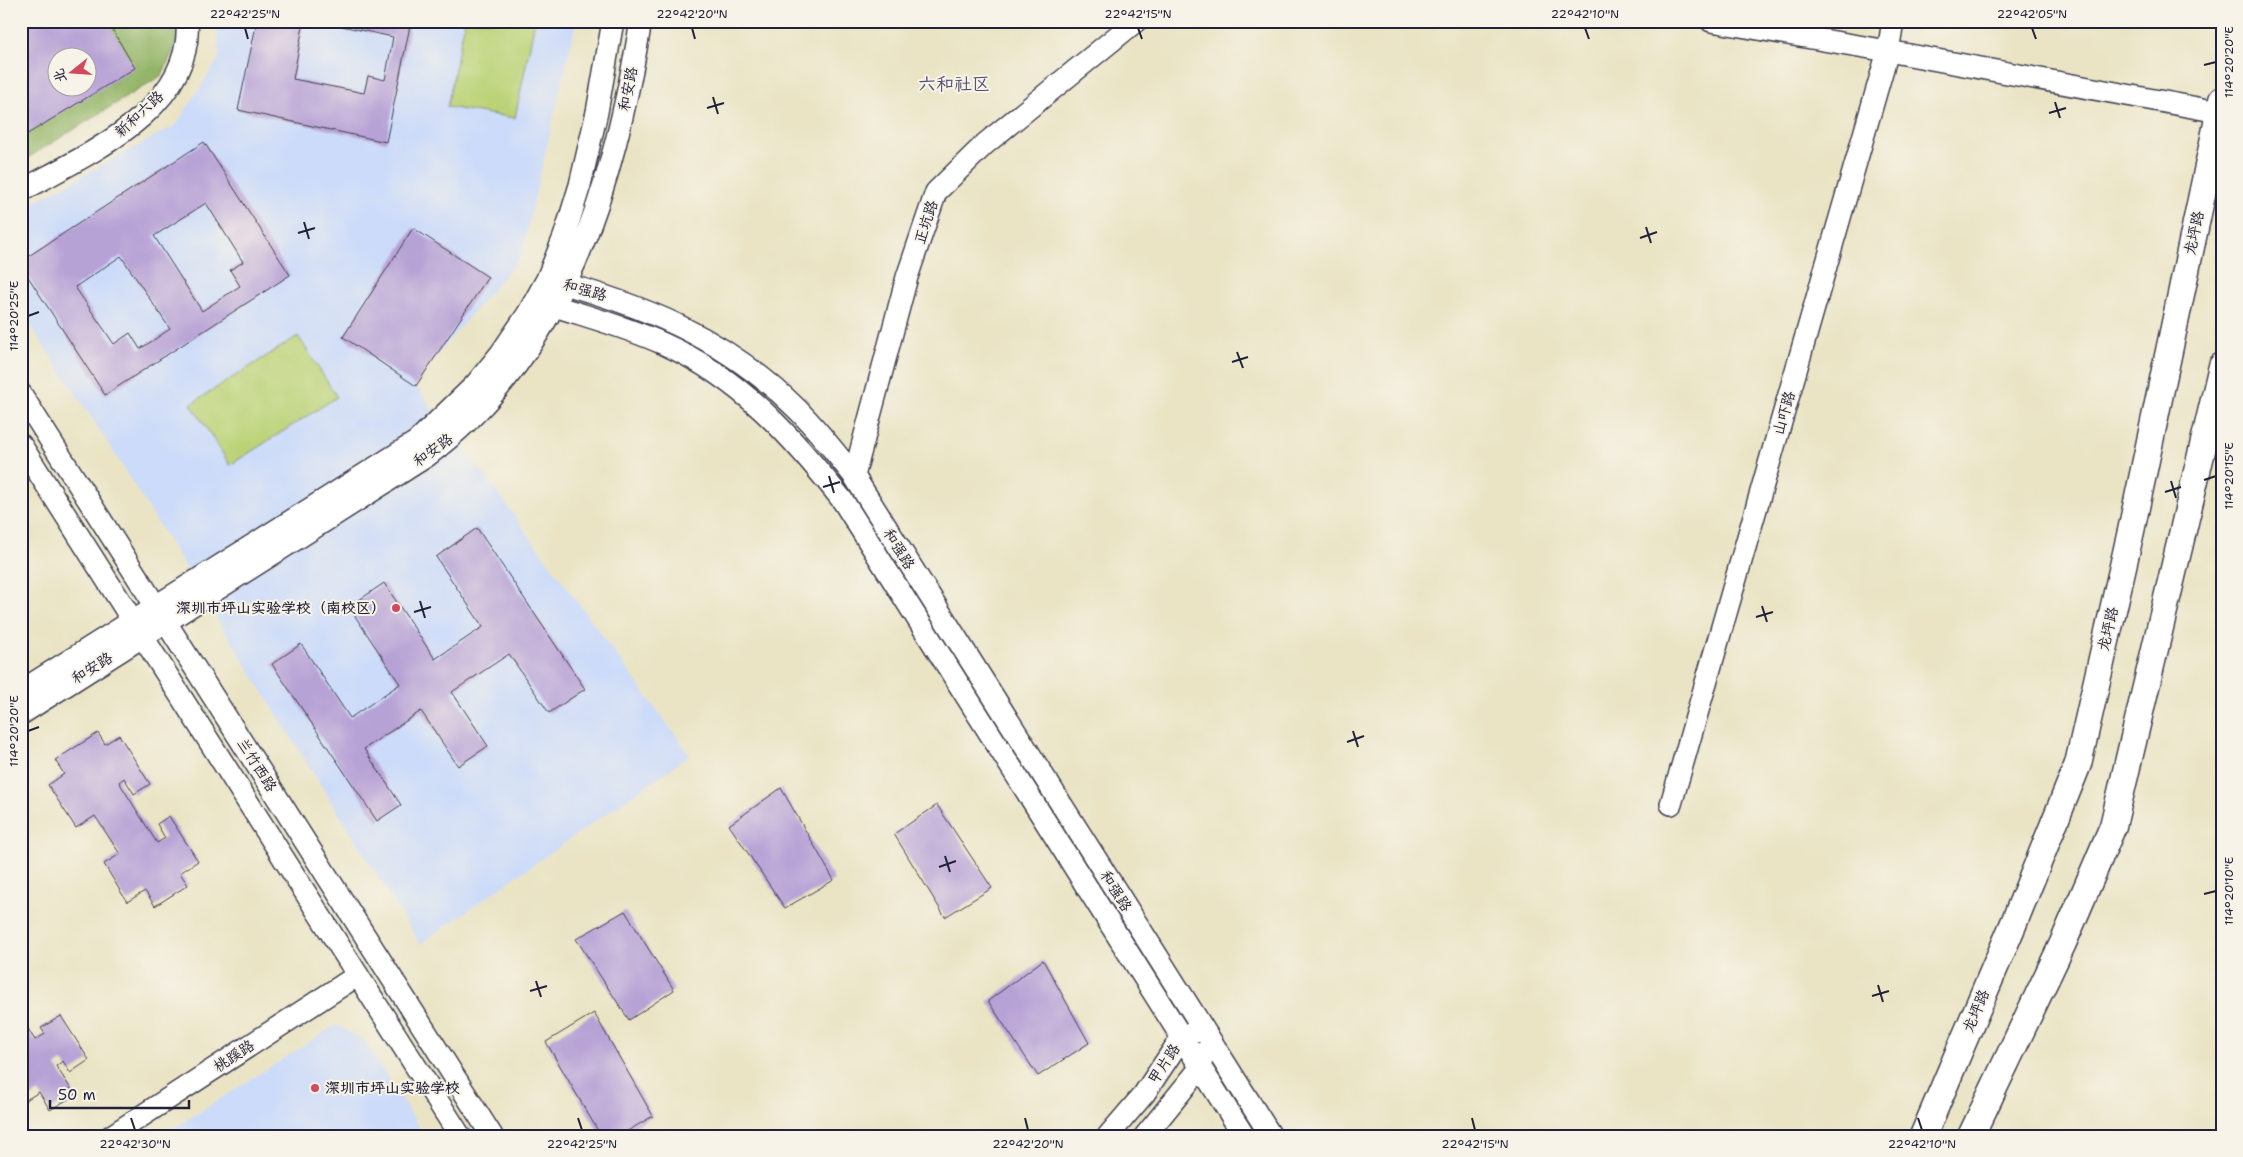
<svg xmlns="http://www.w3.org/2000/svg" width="2243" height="1157" viewBox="0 0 2243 1157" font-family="'Shantell Sans','LXGW WenKai TC',sans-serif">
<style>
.built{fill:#ccdbf9}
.green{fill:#bbd377;stroke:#6e7a59}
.forest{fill:#94b568;stroke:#5b6c52;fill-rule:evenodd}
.building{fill:#b7a2d6;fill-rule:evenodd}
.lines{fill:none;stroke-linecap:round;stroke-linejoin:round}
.minor-casing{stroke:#403f50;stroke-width:24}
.major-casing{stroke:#403f50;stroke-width:29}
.minor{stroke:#fff;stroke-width:21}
.major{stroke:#fff;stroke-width:26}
.ticks{fill:none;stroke:#22223b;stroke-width:2}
.poi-dot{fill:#d1495b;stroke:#f7f3e8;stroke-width:2}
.labels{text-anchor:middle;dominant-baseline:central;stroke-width:4;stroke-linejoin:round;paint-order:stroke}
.street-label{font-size:15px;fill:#22223b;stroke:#f7f3e8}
.poi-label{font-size:15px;font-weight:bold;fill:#22223b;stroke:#f7f3e8;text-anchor:end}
.quarter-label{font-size:18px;fill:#564f71;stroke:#f7f3e8}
.neatline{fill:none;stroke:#22223b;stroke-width:2}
.ticks-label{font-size:12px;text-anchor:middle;fill:#22223b}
</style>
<rect width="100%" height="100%" fill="#f7f3e8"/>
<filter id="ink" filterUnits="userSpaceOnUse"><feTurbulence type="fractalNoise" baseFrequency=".02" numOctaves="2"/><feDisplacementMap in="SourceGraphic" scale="10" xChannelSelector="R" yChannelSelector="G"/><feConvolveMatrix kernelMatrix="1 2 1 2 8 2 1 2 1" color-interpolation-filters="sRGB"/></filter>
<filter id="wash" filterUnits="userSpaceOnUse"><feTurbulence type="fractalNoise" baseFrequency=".0096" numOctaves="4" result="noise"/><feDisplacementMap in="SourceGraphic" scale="20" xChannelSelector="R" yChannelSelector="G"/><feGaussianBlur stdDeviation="1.12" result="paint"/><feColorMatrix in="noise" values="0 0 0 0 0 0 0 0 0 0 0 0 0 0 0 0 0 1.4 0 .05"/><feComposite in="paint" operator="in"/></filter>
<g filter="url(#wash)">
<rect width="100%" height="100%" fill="#eae4c5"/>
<path class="built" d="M217,21H576L521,256L413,383L474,461L690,755L420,944L94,421L21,311V209L176,125L219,58Z
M336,1025L364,1041L425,1136H162Z"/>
<path class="green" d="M465,21H535L515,118L447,107Z
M298,336L337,397L230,465L191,404Z"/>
<path class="forest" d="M21,21H177L179,38L162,75L21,162ZM58,58H88V88H58Z"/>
<g id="blocks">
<path class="building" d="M21,21H107L135,68L21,138ZM58,58H88V88H58Z
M257,21H304L293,79L364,93L368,76L385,80L393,37L318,21H411L386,142L238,110Z
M204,142L290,275L105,395L21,266V261ZM206,203L243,262L230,270L240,286L202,311L154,236ZM121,256L170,329L140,349L130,333L114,344L75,287Z
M413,228L488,277L416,386L343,337Z
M477,528L585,689L549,713L509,654L452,692L488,746L458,766L421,711L364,749L401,805L377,821L272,664L301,644L350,718L400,684L349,607L384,583L435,659L483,627L436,557Z
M98,733L105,744L119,735L150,784L134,794L124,778L119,782L157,843L165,838L157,824L169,816L198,861L180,873L188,885L155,906L145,891L127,902L104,864L120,854L95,816L76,828L48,785L64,774L55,760Z
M781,788L834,880L785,908L729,825Z
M937,805L992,888L945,917L894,834Z
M625,911L674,990L629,1020L576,939Z
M1043,960L1089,1043L1038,1076L988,1001Z
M594,1013L653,1116L619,1136H601L546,1042Z
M61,1016L89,1060L70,1073L63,1061L56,1066L75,1095L50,1110L39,1092L21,1103V1018L35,1040L45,1034L41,1028Z"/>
</g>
</g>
<g filter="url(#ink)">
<use href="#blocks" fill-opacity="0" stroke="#403f50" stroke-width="1"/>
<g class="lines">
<g class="minor-casing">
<path id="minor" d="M1711,21L1888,51L2219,112
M21,191C85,155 194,110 187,21
M547,279C644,305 724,337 797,409C818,430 836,453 854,476L1271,1136
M547,279L555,306C592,318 629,328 664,344C740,378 792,436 843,501L1244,1136
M21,394L492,1136
M21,445L460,1136
M854,476L907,277L936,192L985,144L1136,21
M21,691L416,442L475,385L501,353L527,315L547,279L564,237L580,185L597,112L613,21
M21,714L427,456C567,350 613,186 641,21
M1671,804L1888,51L1893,21
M111,1136L358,975
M1108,1136L1144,1094L1182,1037L1192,1033
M1145,1136L1201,1067L1202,1053"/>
</g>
<g class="major-casing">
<path id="major" d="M1923,1136L2013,925L2078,764L2131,531L2222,100
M1971,1136L2063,943L2113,826L2222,366"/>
</g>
<use href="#minor" class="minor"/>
<use href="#major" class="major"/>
</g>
</g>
<path class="ticks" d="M245,28L248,39M692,28L695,39M1138,28L1142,39M1585,28L1589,39M2032,28L2036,39M2204,65L2216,62M713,97L718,114M2055,102L2060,118M707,108L724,103M2049,113L2066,108M304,222L309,239M1646,227L1651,243M298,233L315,228M1640,238L1657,232M28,316L39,312M1237,352L1243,368M1232,362L1248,357M829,476L834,493M2204,480L2216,476M2171,481L2176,498M823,487L840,482M2165,492L2181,487M420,601L425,618M1762,606L1767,622M414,612L431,607M1756,617L1773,612M28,731L39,727M1353,731L1358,747M1347,742L1364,736M945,856L950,872M939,867L956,861M2204,894L2216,891M536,981L541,997M1878,985L1883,1002M530,991L547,986M1872,996L1889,991M131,1118L135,1130M578,1118L582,1130M1025,1118L1028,1130M1472,1118L1475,1130M1918,1118L1922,1130"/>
<g class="poi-dot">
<circle cx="396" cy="608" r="5"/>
<circle cx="315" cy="1088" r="5"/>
</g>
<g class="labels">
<g class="street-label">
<text transform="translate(628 89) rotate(-79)">和安路</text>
<text transform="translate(139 114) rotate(-43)">新和六路</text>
<text transform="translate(926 222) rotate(-72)">正坑路</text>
<text transform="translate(2194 233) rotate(-78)">龙坪路</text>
<text transform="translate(585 290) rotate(16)">和强路</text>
<text transform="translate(1784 413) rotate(-74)">山吓路</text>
<text transform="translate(433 450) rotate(-36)">和安路</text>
<text transform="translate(899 549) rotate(58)">和强路</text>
<text transform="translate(2108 629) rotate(-77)">龙坪路</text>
<text transform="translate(92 668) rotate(-32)">和安路</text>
<text transform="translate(257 765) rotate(58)">兰竹西路</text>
<text transform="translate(1116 891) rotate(58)">和强路</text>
<text transform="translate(1976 1011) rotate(-67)">龙坪路</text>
<text transform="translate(234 1056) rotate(-33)">桃蹊路</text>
<text transform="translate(1164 1064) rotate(-57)">甲片路</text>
</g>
<g class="poi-label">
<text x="386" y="608">深圳市坪山实验学校（南校区）</text>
<text x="325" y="1088" text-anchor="start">深圳市坪山实验学校</text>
</g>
<g class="quarter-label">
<text x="954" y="84">六和社区</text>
</g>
</g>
<rect width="2243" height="1157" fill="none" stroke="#f7f3e8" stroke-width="55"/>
<g transform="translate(72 72) rotate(253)"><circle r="24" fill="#f7f3e8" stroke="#a29fa3"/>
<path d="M0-4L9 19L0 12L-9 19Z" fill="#d1495b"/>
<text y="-8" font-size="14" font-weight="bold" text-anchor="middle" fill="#22223b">北</text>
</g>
<path d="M50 1100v8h139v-8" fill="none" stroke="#22223b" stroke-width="2.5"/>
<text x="58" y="1100" font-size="15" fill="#22223b" stroke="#f7f3e8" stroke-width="4" paint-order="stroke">50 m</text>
<rect x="28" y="28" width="2188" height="1102" class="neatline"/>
<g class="ticks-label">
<text x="245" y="18">22°42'25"N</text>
<text x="692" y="18">22°42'20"N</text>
<text x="1138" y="18">22°42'15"N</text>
<text x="1585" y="18">22°42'10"N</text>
<text x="2032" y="18">22°42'05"N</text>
<text transform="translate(2229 62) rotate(-90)" y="4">114°20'20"E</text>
<text transform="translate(14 316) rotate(-90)" y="4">114°20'25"E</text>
<text transform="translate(2229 476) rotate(-90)" y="4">114°20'15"E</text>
<text transform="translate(14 731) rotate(-90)" y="4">114°20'20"E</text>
<text transform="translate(2229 891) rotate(-90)" y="4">114°20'10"E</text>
<text x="135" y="1148">22°42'30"N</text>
<text x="582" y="1148">22°42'25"N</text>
<text x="1028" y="1148">22°42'20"N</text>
<text x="1475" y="1148">22°42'15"N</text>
<text x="1922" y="1148">22°42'10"N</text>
</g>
</svg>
